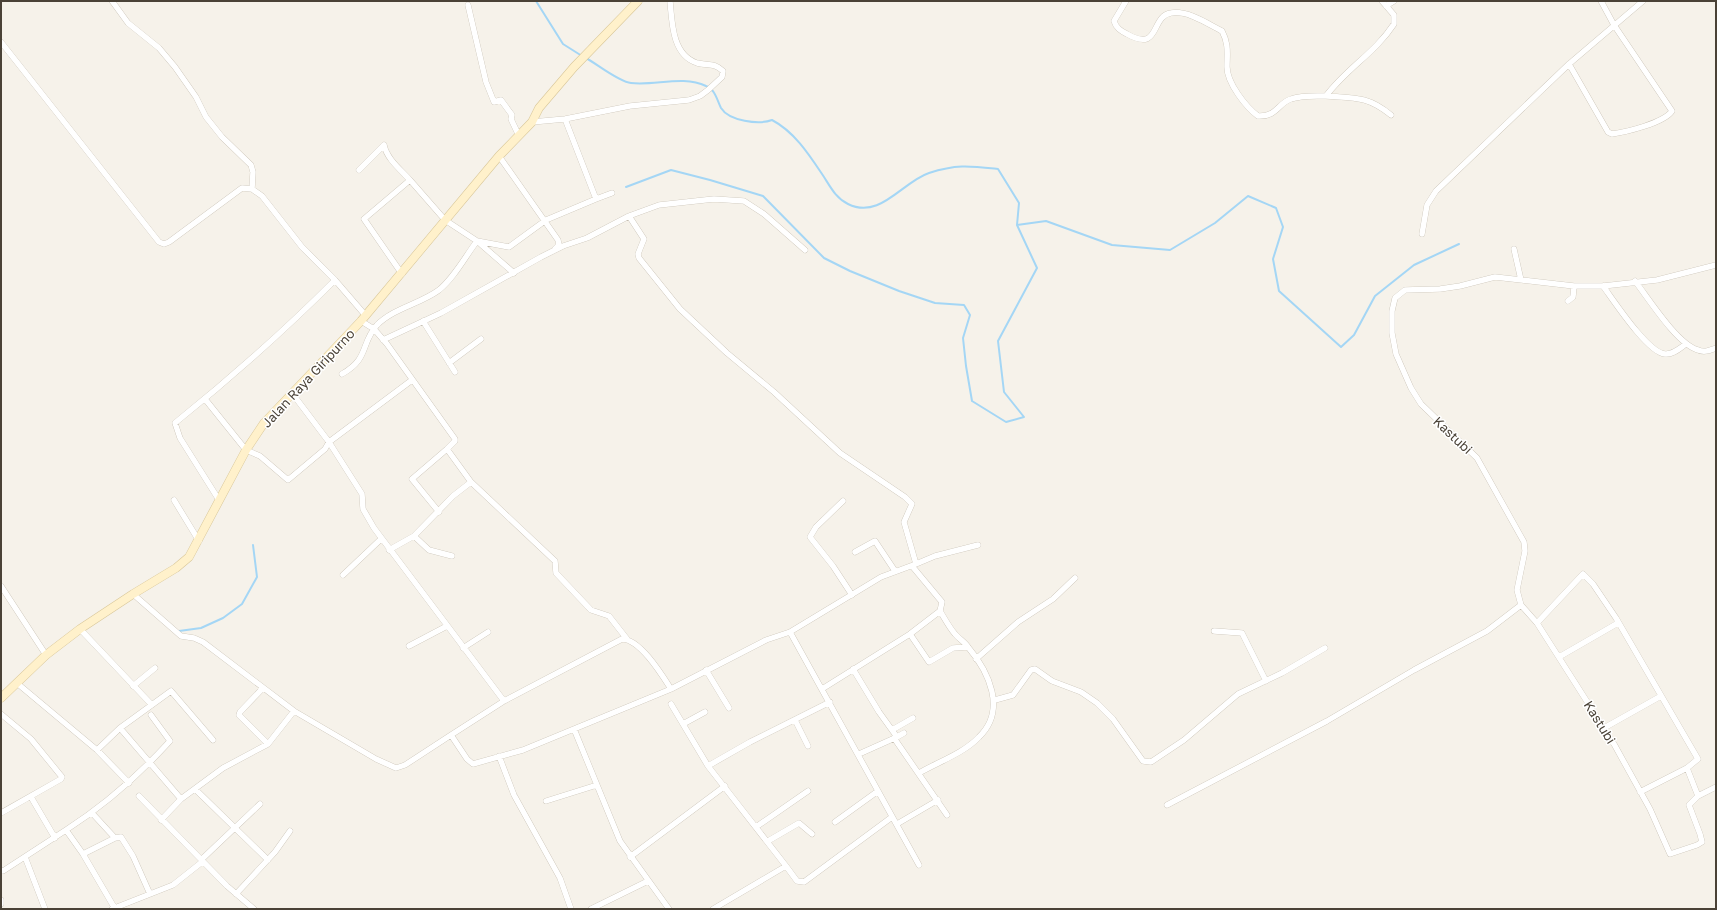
<svg xmlns="http://www.w3.org/2000/svg" width="1717" height="910" viewBox="0 0 1717 910" font-family="'Golos Text',sans-serif">
<style>
.lines{fill:none;stroke-linecap:round;stroke-linejoin:round}
.stream{stroke:#a4d6f5;stroke-width:2}
.minor-casing{stroke:#c2baac;stroke-width:6}
.secondary-casing{stroke:#d8c698;stroke-width:9}
.minor{stroke:#fff;stroke-width:5.5}
.secondary{stroke:#fff1cb;stroke-width:8}
.labels{text-anchor:middle;dominant-baseline:central;stroke-width:3;stroke-linejoin:round;paint-order:stroke}
.street-label{font-size:13px;fill:#4a4237;stroke:#fff}
</style>
<rect width="100%" height="100%" fill="#f6f2ea"/>
<g class="lines">
<path class="stream" d="M536,1L563,44L582,56
M586,58C597,64 619,82 631,83C655,86 683,75 706,86C715,89 717,100 721,108C729,121 759,125 772,120C795,132 810,156 824,177C831,188 836,198 848,204C880,220 902,182 929,173C957,164 970,166 998,169L1019,203L1017,225
M626,187L671,170L710,180L763,196L824,258L850,271L899,291L935,303L964,305L970,315L963,338L966,366L972,401L1006,422L1024,417L1004,392L998,341L1037,268L1017,225L1046,221L1112,245L1170,250L1215,223L1248,196L1276,208L1283,227L1273,259L1279,291L1341,347L1354,335L1375,296L1414,265L1459,244
M179,631L201,628L223,618L242,604L257,577L253,545"/>
<g class="minor-casing">
<path id="minor" d="M112,1L128,23L159,48L175,67L196,97L206,117L222,137L251,165L253,172L252,189
M1126,1L1114,21C1116,28 1121,31 1127,34C1161,53 1150,16 1171,13C1188,10 1208,24 1222,31C1229,44 1227,53 1227,67C1227,83 1246,107 1258,116C1277,117 1278,103 1291,99C1302,95 1315,96 1326,96
M1382,1L1394,15V24C1375,53 1347,68 1326,96C1355,98 1368,96 1391,115
M468,5L486,82L494,102L501,100L512,115L511,119L519,136
M1386,6L1394,1
M1,42L159,242L164,244L169,242L242,188L252,189L262,196L302,247L335,280L366,316
M1569,64L1608,132L1612,134C1626,132 1664,123 1672,111L1614,25L1601,1
M532,122L565,119L630,106L689,100L700,96L708,90L722,77L723,71C713,62 709,66 697,63C672,55 672,22 670,1
M384,145C387,159 400,169 410,180
M499,156L558,240L559,245L555,249
M359,170L384,145
M596,199L612,193
M629,216L659,205L714,199L744,201L764,214L805,250
M1422,234L1427,205L1436,191L1569,64L1643,1
M1514,249L1521,280
M1716,265L1657,280L1603,286H1574L1495,277L1460,286L1440,289L1405,290L1395,298L1392,311V333L1396,354L1411,388L1421,404L1477,458L1524,542L1525,551L1517,590L1521,605L1537,623L1614,744L1650,809L1670,854L1697,845L1702,842L1700,834L1689,805L1698,796L1716,787
M402,274L364,219L410,180L445,220L477,241L514,273
M1635,281C1649,299 1677,344 1698,350C1705,353 1710,350 1716,348
M1603,286C1614,301 1648,353 1665,354C1673,355 1680,348 1686,344
M1568,301L1573,297L1574,286
M361,321L374,329L387,344L455,439V441L447,449L471,482
M423,321L455,372
M383,340L441,313L541,257L563,246L587,238L629,216L644,239L638,254L639,258L680,309L727,353L774,392L840,453L905,497L912,504L904,522L916,564L881,577L790,632
M449,363L481,339
M342,374C370,358 360,344 377,325C394,308 420,304 439,290C454,278 465,257 477,241L509,247L546,220L596,199L565,119
M292,393L329,442L362,494L363,509L374,528L504,701
M205,399L246,450L260,456L288,480L325,449L329,442L412,380
M174,500L199,541
M219,500L180,438L175,423C231,378 284,331 335,280
M843,501L816,527L810,537L833,566L852,595
M439,512L412,479L447,449
M414,536L429,550L452,556
M389,550L414,536L453,496L471,482L555,561L556,573L591,610L609,616L627,639
M855,552L875,541L895,571
M916,564L935,556L978,545
M343,575L381,539
M1,586L46,655
M133,594L181,636L194,638L203,642L294,711L376,759L396,768L405,765L451,735L467,759L473,764L523,750L671,689C662,675 640,639 622,639L504,701L451,735
M1537,623L1583,574L1593,584L1616,618L1698,759L1687,768L1640,792
M80,629L152,705
M1214,631L1242,633L1266,681
M910,634L929,662L953,648L968,647
M409,646L447,626
M463,648L488,632
M1559,657L1618,623
M976,659L1018,622L1053,599L1075,578
M853,669L879,712L897,737L859,754
M706,670L729,708
M18,684L97,750L129,783
M133,686L155,668
M263,688L240,712L239,715L268,744
M671,689L766,640L790,632L919,865
M822,689L910,634L940,611L942,602L912,566
M995,700L1013,695L1031,670L1035,669L1052,681L1081,692L1097,703L1113,719L1143,761L1151,762L1184,740L1238,694L1282,673L1325,648
M671,704L708,766L786,866L713,909
M1,714L31,739L62,777L61,779L1,813
M795,720L808,746
M683,724L705,712
M1604,728L1661,696
M574,729L620,841L669,909
M892,730L913,718
M897,737L904,733
M894,738L947,815
M97,750L120,728
M499,756L514,795L560,878L571,909
M708,766L750,742L830,702
M1687,768L1698,796
M919,773C938,762 964,753 979,737C1007,710 989,672 968,647C965,642 959,639 955,634C949,627 945,619 940,611
M195,789L268,860
M139,796L227,886L254,909
M31,797L55,838
M181,799L120,728L171,691L213,740
M546,801L597,785
M1167,805L1327,721L1414,670L1487,631L1521,605
M92,813L115,838L121,837L133,856L150,894
M161,820L181,799L223,768L268,744L294,711
M835,822L878,791
M897,824L938,800
M756,827L808,791
M768,841L799,823L812,834
M83,854L115,838
M25,857L45,909
M630,857L725,786
M201,860L260,804
M786,866L797,881L804,882L892,817
M1,870L3,871L66,830
M236,894L275,852L290,831
M1,900V904
M114,907L83,854L66,830C105,805 139,775 170,741L151,715
M112,909L173,885L202,862
M591,909L648,881"/>
</g>
<g class="secondary-casing">
<path id="secondary" d="M1,698L46,655L80,629L133,594L176,568L189,557L246,450L264,423L361,321L499,156L532,122L539,108L574,67L638,1"/>
</g>
<use href="#minor" class="minor"/>
<use href="#secondary" class="secondary"/>
</g>
<g class="labels">
<g class="street-label">
<text transform="translate(308 378) rotate(-47)">Jalan Raya Giripurno</text>
<text transform="translate(1453 435) rotate(43)">Kastubi</text>
<text transform="translate(1600 722) rotate(58)">Kastubi</text>
</g>
</g>
<rect width="1717" height="910" fill="none" stroke="#4a4237" stroke-width="4"/>
</svg>
